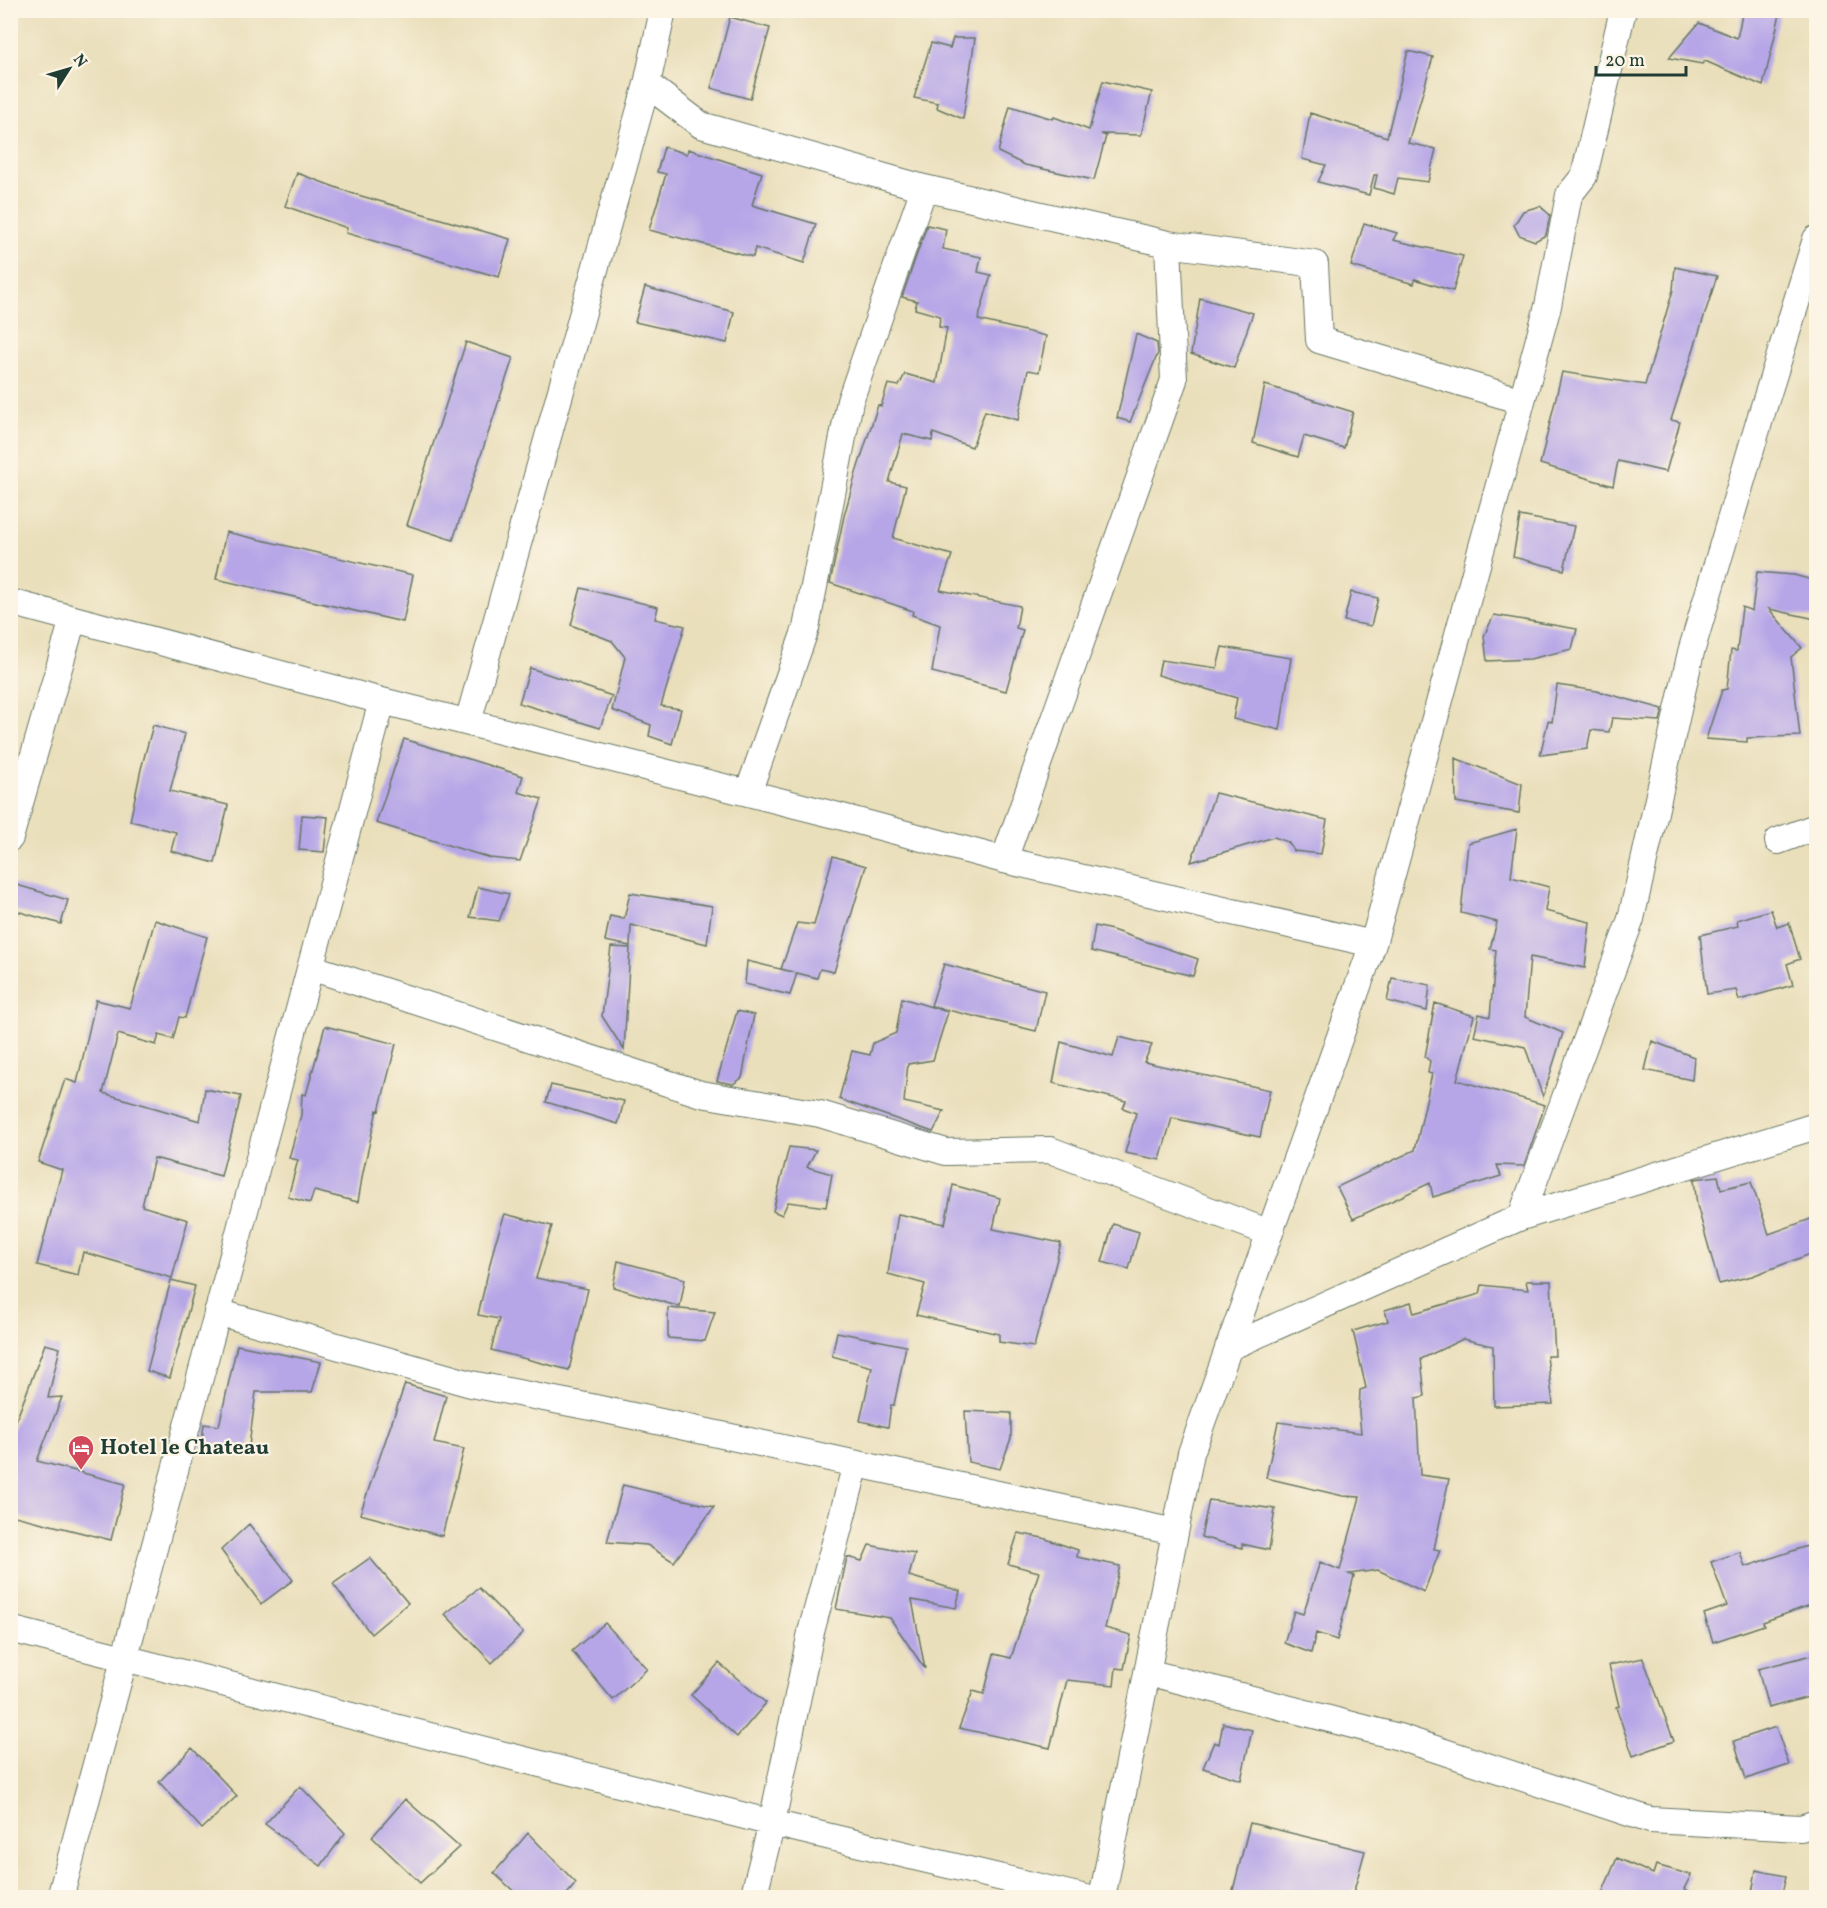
<svg xmlns="http://www.w3.org/2000/svg" width="1827" height="1908" viewBox="0 0 1827 1908" font-family="Vollkorn,serif">
<style>
.building{fill:#b6a6e7}
.lines{fill:none;stroke-linecap:round;stroke-linejoin:round}
.street-casing{stroke:#667663;stroke-width:28}
.street{stroke:#fff;stroke-width:26}
.labels{text-anchor:middle;dominant-baseline:central;stroke-width:4.5;stroke-linejoin:round;paint-order:stroke}
.poi-label{font-size:22px;font-weight:bold;fill:#1f3d34;stroke:#fcf5e5;text-anchor:start}
</style>
<rect width="100%" height="100%" fill="#fcf5e5"/>
<filter id="ink" filterUnits="userSpaceOnUse"><feTurbulence type="fractalNoise" baseFrequency=".0167" numOctaves="2"/><feDisplacementMap in="SourceGraphic" scale="12" xChannelSelector="R" yChannelSelector="G"/><feConvolveMatrix kernelMatrix="1 2 1 2 8 2 1 2 1" color-interpolation-filters="sRGB"/></filter>
<filter id="wash" filterUnits="userSpaceOnUse"><feTurbulence type="fractalNoise" baseFrequency=".008" numOctaves="4" result="noise"/><feDisplacementMap in="SourceGraphic" scale="24" xChannelSelector="R" yChannelSelector="G"/><feGaussianBlur stdDeviation="1.35" result="paint"/><feColorMatrix in="noise" values="0 0 0 0 0 0 0 0 0 0 0 0 0 0 0 0 0 1.4 0 .05"/><feComposite in="paint" operator="in"/></filter>
<g filter="url(#wash)">
<rect width="100%" height="100%" fill="#eadfbb"/>
<g id="blocks">
<path class="building" d="M1743,10H1781L1763,86L1705,61L1702,64L1669,58L1699,23L1737,38Z
M730,17L770,28L750,99L711,88Z
M953,38H975L963,119L937,108L938,103L914,98L931,43L950,48Z
M1408,51L1433,57L1408,143L1436,149L1428,182L1398,178L1394,194L1374,188L1377,175H1374L1369,195L1318,182L1326,165L1302,159L1310,113L1387,137Z
M1103,81L1152,92L1141,135L1101,134L1106,136L1094,180L1025,165L998,152L1010,106L1053,119L1054,117L1089,130Z
M664,147L687,154L688,149L762,173L752,205L816,224L804,263L755,248L753,257L649,230L666,174L657,172Z
M297,173L351,193L510,239L499,277L346,233L347,228L285,206Z
M1540,206L1550,215L1546,235L1535,241L1519,235L1514,225L1523,211Z
M1364,223L1397,233L1393,240L1463,256L1453,291L1415,279L1414,284L1351,266Z
M927,225L946,229L943,249L981,257L978,272L991,275L978,320L1046,336L1039,372L1028,370L1018,420L985,411L972,447L933,433L932,441L903,434L889,482L906,486L893,538L952,555L940,590L1020,606L1016,628L1023,630L1006,691L932,672L940,625L912,615L913,611L830,583L844,516L856,473L878,405L881,406L888,384L899,386L905,374L937,383L947,328L939,327L940,316L915,309L917,301L902,297Z
M1675,267L1717,276L1671,420L1680,422L1666,472L1618,461L1613,486L1540,464L1562,372L1645,385L1673,290Z
M645,287L734,312L727,343L635,322Z
M1200,298L1253,313L1234,368L1191,354Z
M1136,334L1157,343L1158,353L1130,422L1117,418Z
M466,342L513,358L453,540L407,525Z
M1265,385L1353,412L1344,448L1304,436L1298,457L1253,443Z
M1520,516L1574,526L1564,570L1513,557Z
M226,532L413,575L403,622L216,579Z
M1757,572L1794,575L1816,581V619L1769,609L1802,648L1791,657L1800,736L1747,738V742L1706,739L1722,690L1727,689L1731,650L1737,651L1742,607L1752,611Z
M581,588L658,607L655,619L685,626L661,706L681,709L672,744L649,736L651,725L612,710L625,657L612,641L571,625Z
M1351,592L1378,598L1371,626L1344,621Z
M1494,615L1577,629L1572,649L1530,659L1487,661L1484,636Z
M1222,647L1291,658L1280,730L1233,719L1237,698L1158,675L1161,660L1217,668Z
M530,668L612,696L600,728L519,703Z
M1557,685L1597,691L1663,709L1660,721L1612,718L1609,732L1591,730L1587,749L1540,755L1548,721L1552,722Z
M153,725L185,734L170,791L228,805L215,863L171,851L176,832L130,821L141,769Z
M404,739L523,776L518,792L542,799L520,861L490,858L376,823Z
M1455,758L1522,784L1519,813L1456,802Z
M1215,793L1327,820L1321,854L1294,851L1288,842L1274,837L1191,862Z
M302,815L328,817L324,852L299,850Z
M1517,829L1511,877L1549,887L1545,911L1590,922L1585,968L1530,957L1525,1017L1563,1033L1543,1097L1525,1047L1474,1036L1479,1014L1490,1017L1496,950L1490,949L1497,922L1461,913L1468,843Z
M833,856L866,866L834,972L820,969L817,978L781,969L797,923L814,925Z
M10,883L68,900L61,924L10,909Z
M478,887L509,894L499,921L470,917Z
M630,893L712,906L707,944L631,925L630,946L605,941L610,916L624,919Z
M1771,910L1777,927L1789,923L1800,959L1787,964L1793,985L1739,1000L1736,990L1707,994L1700,935L1738,926L1737,920Z
M155,920L207,937L185,1018L179,1017L173,1039L159,1035L156,1045L118,1034L103,1093L200,1121L205,1089L241,1096L221,1176L154,1158L142,1206L188,1220L172,1278L83,1252L78,1275L37,1265L62,1170L38,1162L65,1079L77,1083L96,1000L130,1008Z
M1095,926L1112,930L1198,959L1193,976L1091,951Z
M611,947L630,948L624,1050L602,1016Z
M747,961L797,973L790,995L745,984Z
M944,964L1045,991L1036,1031L931,1006Z
M1392,978L1430,985L1427,1011L1387,1001Z
M902,998L948,1012L933,1060L908,1064L904,1102L944,1111L933,1132L839,1099L852,1051L870,1055L873,1043L896,1033Z
M1435,1003L1474,1016L1457,1080L1545,1105L1524,1166L1497,1165L1501,1176L1433,1197L1430,1183L1353,1219L1337,1187L1415,1150L1432,1074L1428,1073L1430,1061L1425,1057Z
M737,1011L754,1015L742,1078L733,1084L717,1081Z
M325,1026L396,1044L379,1111L377,1110L363,1172L358,1202L314,1191L310,1203L288,1197L298,1160L289,1158L301,1115L302,1094L306,1095Z
M1119,1037L1152,1045L1144,1062L1270,1090L1260,1137L1172,1118L1160,1160L1125,1153L1136,1113L1123,1108L1126,1101L1053,1083L1061,1042L1113,1057Z
M1652,1041L1694,1057L1692,1080L1645,1070Z
M551,1085L624,1101L618,1124L546,1102Z
M789,1147L816,1150L807,1167L832,1174L826,1207L788,1202L782,1215L773,1211Z
M1718,1176L1721,1189L1751,1182L1769,1234L1816,1217V1252L1752,1276L1719,1284L1697,1205L1694,1179Z
M953,1185L1000,1198L993,1229L1061,1243L1034,1347L999,1342V1334L916,1315L925,1284L888,1274L898,1214L945,1224Z
M505,1214L552,1226L536,1278L588,1289L569,1370L491,1350L499,1319L478,1315L495,1243Z
M1113,1224L1139,1232L1129,1269L1102,1262Z
M618,1261L685,1279L680,1307L613,1287Z
M171,1280L195,1286L170,1378L147,1371Z
M1526,1281H1551L1555,1356H1547L1553,1404L1494,1406L1493,1346L1463,1339L1421,1359L1425,1396L1416,1398L1420,1475L1449,1479L1434,1549L1440,1550L1424,1592L1378,1570L1349,1574L1354,1576L1337,1640L1316,1633L1311,1653L1284,1643L1294,1611L1303,1614L1320,1562L1340,1570L1360,1497L1343,1496L1266,1478L1278,1422L1361,1433L1359,1412L1360,1390L1366,1388L1353,1331L1388,1321L1385,1310L1411,1302L1414,1313L1480,1294L1482,1285L1528,1290Z
M668,1308L715,1312L705,1341L668,1338Z
M837,1332L906,1346L894,1405H891L888,1427L860,1421L872,1367L832,1356Z
M45,1344L60,1348L48,1398L62,1397L37,1461L125,1484L111,1540L15,1516L10,1524L11,1434Z
M237,1345L321,1362L312,1392H256L248,1454L201,1447L204,1424L219,1426Z
M405,1384L446,1396L434,1443L464,1449L442,1536L360,1514Z
M965,1411L1011,1413V1438L1000,1469L968,1462Z
M623,1485L714,1507L674,1562L647,1545L607,1542Z
M1209,1500L1275,1509L1269,1550L1242,1544V1548L1201,1537Z
M249,1524L293,1580L261,1604L221,1550Z
M1018,1533L1043,1538L1078,1550L1077,1557L1120,1566L1105,1628L1131,1635L1124,1669L1116,1668L1114,1685L1067,1680L1050,1748L959,1728L973,1691L984,1694L994,1654L1011,1658L1039,1572L1008,1564Z
M869,1545L915,1554L909,1576L960,1591L956,1608L912,1600L925,1669L890,1618L836,1609L847,1557L862,1561Z
M1807,1546L1816,1576V1603L1763,1622L1764,1625L1713,1642L1704,1614L1727,1606L1711,1562L1740,1552L1745,1567Z
M370,1558L408,1603L371,1634L333,1584Z
M479,1588L523,1633L492,1663L445,1614Z
M605,1623L647,1669L613,1700L572,1651Z
M1816,1654V1695L1768,1708L1758,1669Z
M1643,1658L1674,1741L1633,1756L1616,1707L1619,1706L1609,1665Z
M719,1663L766,1703L737,1737L691,1695Z
M1223,1723L1252,1730L1241,1780L1203,1768L1214,1742L1219,1744Z
M1776,1727L1789,1765L1746,1779L1734,1741Z
M192,1748L237,1796L202,1829L159,1782Z
M300,1786L345,1833L321,1866L265,1824Z
M405,1799L459,1847L420,1883L372,1837Z
M1250,1823L1365,1851L1352,1898H1231Z
M528,1833L576,1883L564,1898H521L494,1873Z
M1617,1858L1653,1874L1656,1865L1691,1875L1684,1889L1704,1898H1600Z
M1756,1870L1786,1876L1781,1898L1752,1893Z"/>
</g>
</g>
<g filter="url(#ink)">
<use href="#blocks" fill-opacity="0" stroke="#667663" stroke-width="1.5"/>
<g class="lines">
<g class="street-casing">
<path id="street" d="M647,84L701,125L924,188L1168,244L1315,264L1319,340L1522,401
M10,602L382,701L835,815L1004,860L1373,944
M468,722L647,84L663,10
M748,793L806,628L850,401L924,188
M10,838L73,619
M1778,841L1816,827
M1004,860L1174,380L1168,244
M313,968L701,1094L820,1114L946,1152L1050,1150L1270,1233
M1521,1217L1631,919L1691,652L1760,419L1816,239
M217,1312L471,1384L591,1407L1175,1532
M1228,1348L1521,1217L1816,1126
M10,1629L772,1823L1086,1898
M1147,1672L1399,1737L1650,1820L1801,1828L1816,1823
M60,1898C164,1498 278,1101 382,701
M753,1898L772,1823L811,1632L856,1464
M1102,1898L1191,1453L1373,944L1548,306L1569,195L1584,176L1623,10"/>
</g>
<use href="#street" class="street"/>
</g>
</g>
<defs>
<g id="hotel-pin" transform="scale(1.35)"><path d="M0 17L-7.5 6A9.5 9.5 0 1 1 7.5 6Z" fill="#d1495b" stroke="#fcf5e5"/><path d="M-6-4.5h1.5V1H6V5H4.5V3h-9V5H-6ZM-4 0a1.8 1.8 0 1 1 3.6 0ZM.5 0V-2.5h3Q6-2.5 6 0Z" fill="#fff"/></g>
</defs>
<g fill-rule="evenodd">
<use href="#hotel-pin" x="81" y="1448"/>
</g>
<g class="labels">
<g class="poi-label">
<text x="100" y="1448">Hotel le Chateau</text>
</g>
</g>
<rect width="1827" height="1908" fill="none" stroke="#fcf5e5" stroke-width="36"/>
<g transform="translate(69 69) rotate(53)" stroke="#fcf5e5" stroke-width="4.5" paint-order="stroke">
<path d="M0-4.5L10 22L0 15L-10 22Z" fill="#1f3d34"/>
<text y="-9" font-size="16" font-weight="bold" text-anchor="middle" fill="#1f3d34">N</text>
</g>
<path d="M1596 66v9h90v-9" fill="none" stroke="#1f3d34" stroke-width="3"/>
<text x="1605" y="66" font-size="18" fill="#1f3d34" stroke="#fcf5e5" stroke-width="4.5" paint-order="stroke">20 m</text>
</svg>
